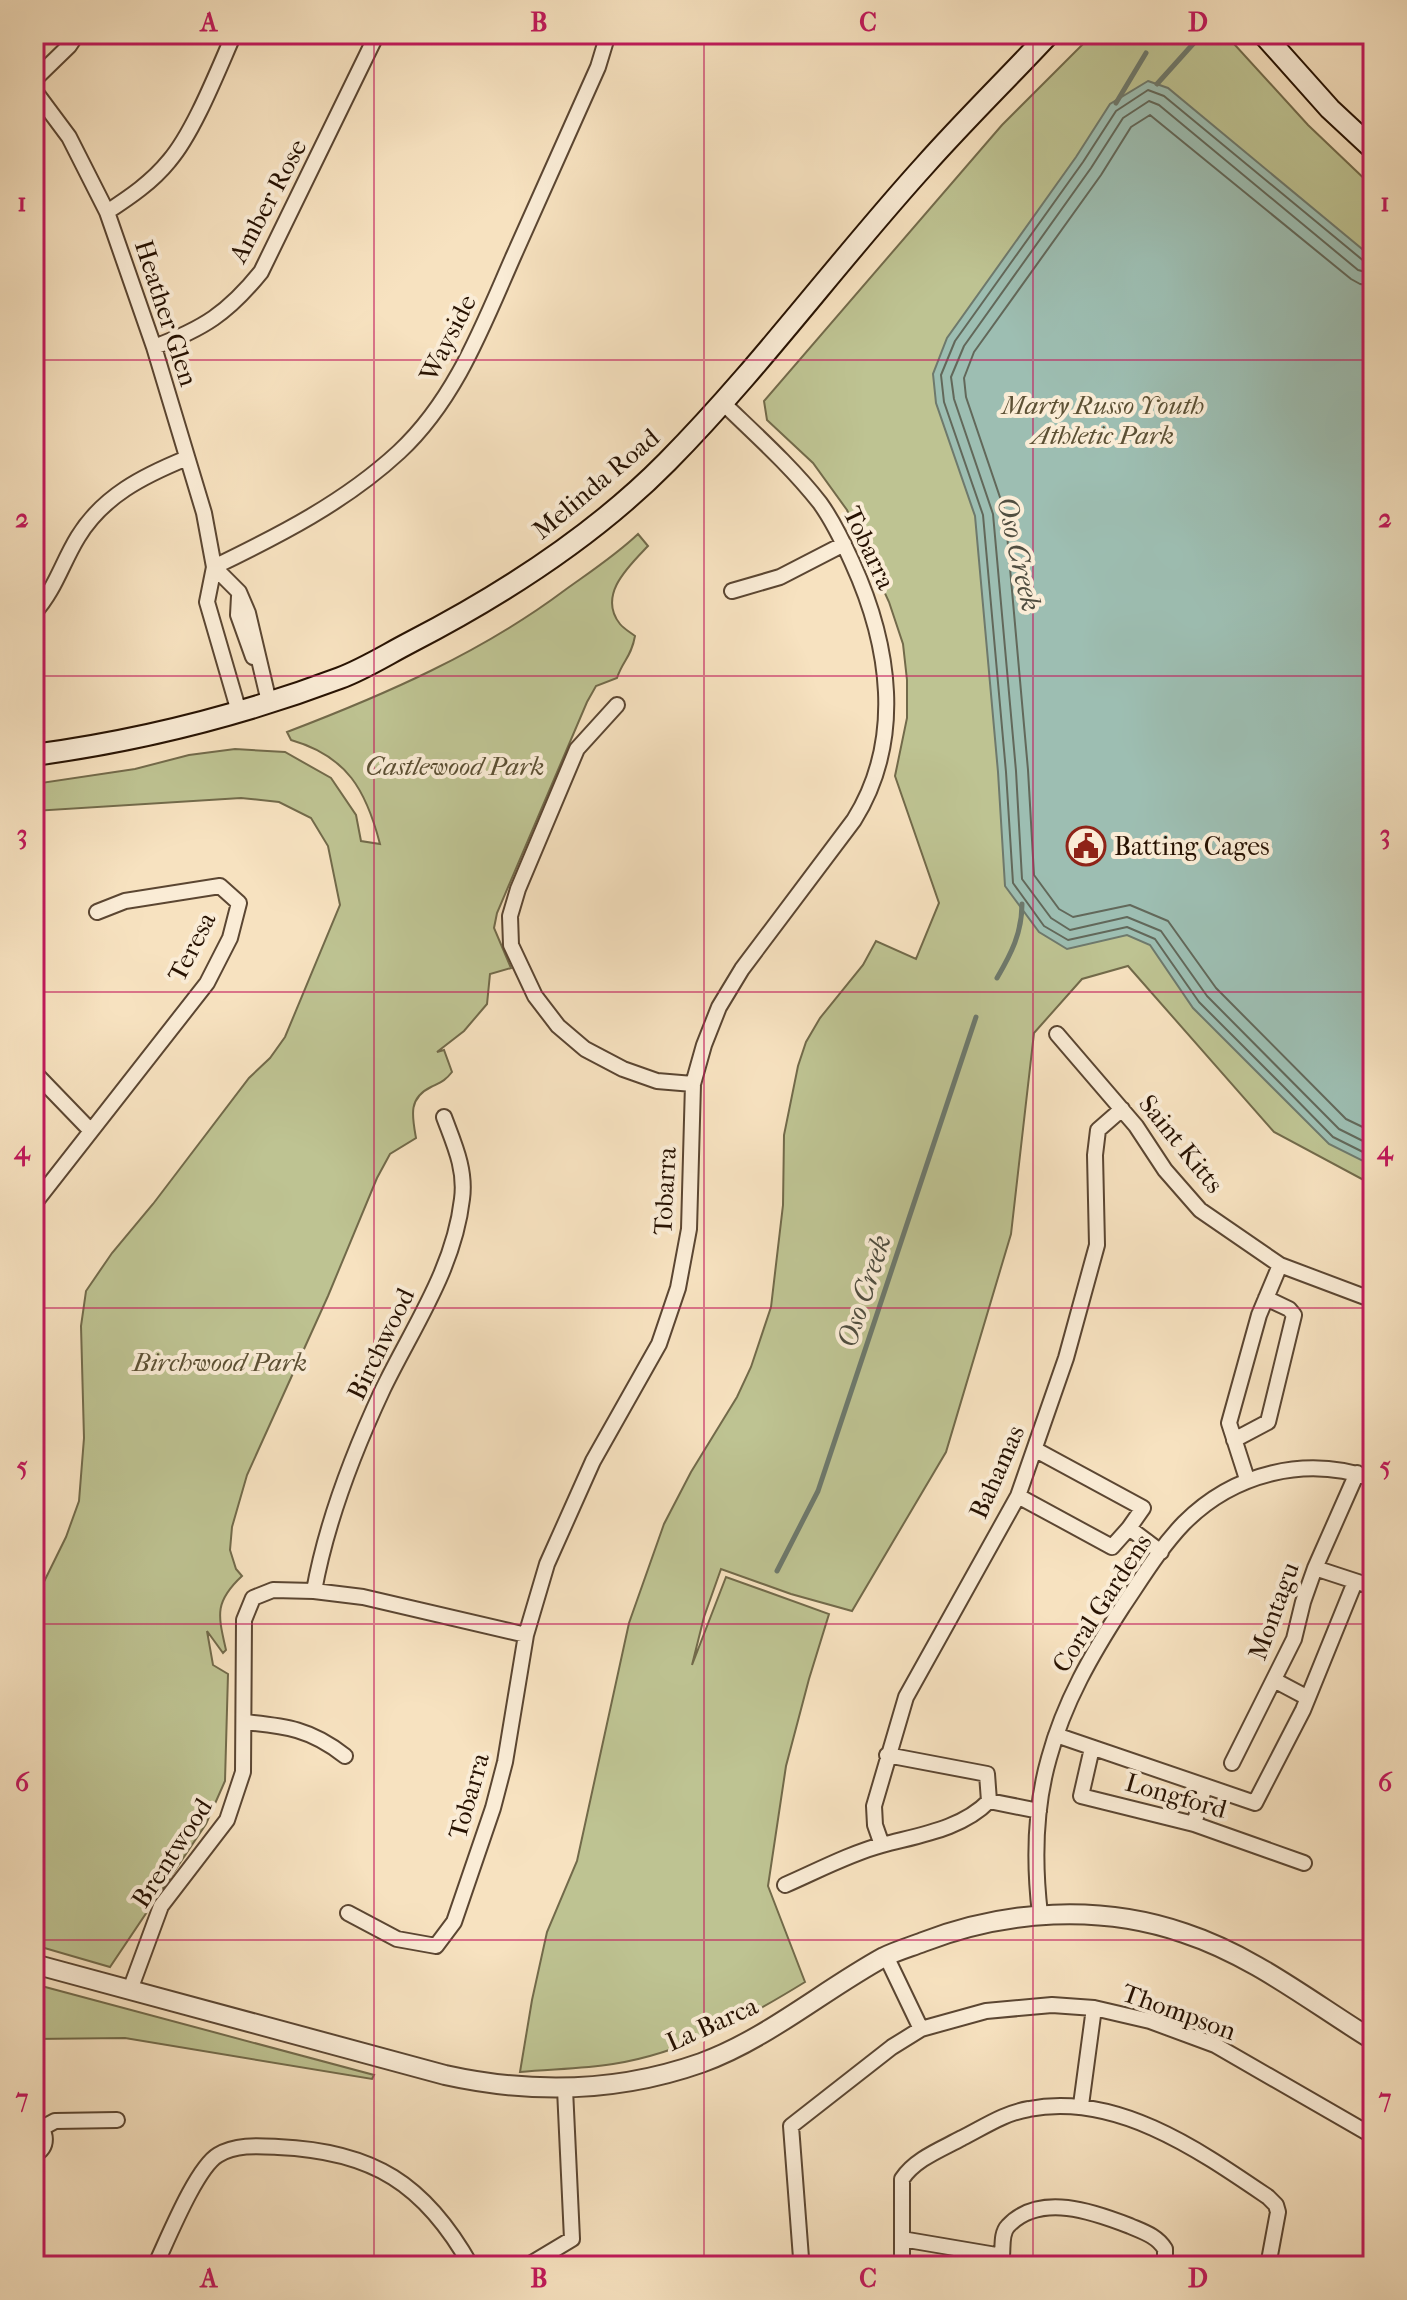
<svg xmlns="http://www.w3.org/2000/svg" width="1407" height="2300" viewBox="0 0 1407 2300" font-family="'IM FELL French Canon',serif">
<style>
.green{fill:#bec392;stroke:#726a4a;stroke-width:2}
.water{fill:#9dbeb2;stroke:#6e796c;stroke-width:2}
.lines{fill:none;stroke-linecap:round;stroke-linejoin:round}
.shore{stroke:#62685a;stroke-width:2}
.stream{stroke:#6e796c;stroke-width:5}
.minor-casing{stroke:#5b4632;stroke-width:18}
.tertiary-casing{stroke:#5b4632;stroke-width:22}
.secondary-casing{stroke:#271202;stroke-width:24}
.minor{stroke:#faecd6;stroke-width:14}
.tertiary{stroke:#faecd6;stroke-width:18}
.secondary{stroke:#faecd6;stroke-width:20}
.grid{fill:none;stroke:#c2185b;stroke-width:2;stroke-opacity:0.55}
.labels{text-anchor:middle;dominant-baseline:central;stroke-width:8;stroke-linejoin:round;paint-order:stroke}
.street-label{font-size:26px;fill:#271202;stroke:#faecd6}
.park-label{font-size:26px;font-style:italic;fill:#5c5034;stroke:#faecd6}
.poi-label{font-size:26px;fill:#271202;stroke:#faecd6;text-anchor:start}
.water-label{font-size:28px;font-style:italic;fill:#504e40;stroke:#faecd6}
.neatline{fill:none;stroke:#c2185b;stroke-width:3}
.grid-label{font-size:26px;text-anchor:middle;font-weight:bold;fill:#c2185b}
</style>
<rect width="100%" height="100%" fill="#f7e2c0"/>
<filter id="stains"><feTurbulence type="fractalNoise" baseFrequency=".0025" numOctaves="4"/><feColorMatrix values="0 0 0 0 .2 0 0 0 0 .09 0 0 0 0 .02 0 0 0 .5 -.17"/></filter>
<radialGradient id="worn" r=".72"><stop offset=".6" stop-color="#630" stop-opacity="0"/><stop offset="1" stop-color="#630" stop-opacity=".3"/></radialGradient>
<path class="green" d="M1093,34H1225L1308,125L1373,187V1185L1274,1132L1128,966L1082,979L1034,1033L1011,1234L946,1452L852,1611L791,1594L721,1569L704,1617L692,1665L726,1577L829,1614L809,1679L786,1766L768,1886L805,1982C745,2019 683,2053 613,2064C582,2069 551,2069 520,2072L532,2000L547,1932L577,1861L629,1623L664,1524L691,1472L737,1397L751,1367L771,1307L783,1205L784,1135L798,1066L806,1042L820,1018L863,965L876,941L916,959L939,903L895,776L907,718V680L903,644L889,602L847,510L813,463L767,420L764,401L1002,125Z
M638,534L648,546C629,566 597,595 620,624C624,629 630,632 635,636C631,658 623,660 617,678L596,686L587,702L497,913L494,928L511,968L490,974L487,1004L464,1031L437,1052L444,1050L452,1072C445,1081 441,1082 431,1087C408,1098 412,1116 416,1138L390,1154L377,1178L328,1296L247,1475L232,1527L230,1550L236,1569L242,1576C214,1602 218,1615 226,1650L223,1653L207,1631L213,1665L228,1674L225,1781L206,1824L110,1967L34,1945V1602L66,1537L79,1501L84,1438L81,1326L86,1291L112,1253L153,1204L249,1078L270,1058L285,1037L340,905L328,846L311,818L279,802L241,798L34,811V784L135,769L189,755L235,749L285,752L331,778L356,815L361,841L380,844C366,790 347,756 291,740L287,732C384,695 481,653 565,590C590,572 616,555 638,534Z
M34,1984L374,2075L372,2079L125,2038L34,2039Z"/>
<path class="water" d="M1148,81L1168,88L1373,258V1166L1329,1144L1193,1008L1150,945L1127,935L1067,949L1039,932L1005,886L998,772L975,516L936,403L933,374L947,338L1076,157L1110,104Z"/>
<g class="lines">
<path class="shore" d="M1373,264L1365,262L1164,96L1148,90L1116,111L1083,162L955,341L941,375L944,402L983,515L1006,772L1013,883L1044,926L1068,940L1127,927L1155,939L1199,1002L1283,1086L1333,1137L1373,1157
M1373,274L1358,270L1159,105L1149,101L1123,118L1091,168L964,346L951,377L954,399L993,514L1016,771L1022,879L1051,918L1070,930L1127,917L1161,931L1207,996L1339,1129L1373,1146
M1373,286L1360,284L1351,279L1150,115L1131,127L1101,175L974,352L964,378L966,397L1005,512L1028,770L1034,875L1059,909L1073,917L1130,905L1168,921L1216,988L1346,1119L1373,1132"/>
<path class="stream" d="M1157,84L1202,34
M1116,103L1146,53
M997,978C1011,954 1022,933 1022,904
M777,1571L818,1491L976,1017"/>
<g class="minor-casing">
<path id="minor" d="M34,80L69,46L77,34
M34,90L69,137L107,212L154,347L204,513L214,567L207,602L239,712
M107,212C130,197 152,182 169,161C194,132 218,70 234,34
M154,347C203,329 228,313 261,272L377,34
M214,567C280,535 345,502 399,452C456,399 483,325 514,255C542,192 570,130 598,67L608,34
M214,567L239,592L248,613L269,702
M732,591L780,577L844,544
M239,596L238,615L253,657
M34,613C55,590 62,563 78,537C103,496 143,476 187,458
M617,705L577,749L518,889L510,916L511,945L535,996L558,1026L585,1049L623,1069L657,1081L693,1084
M1057,1034L1136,1126L1165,1170L1200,1210L1280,1265L1373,1300
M34,1072L91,1131
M34,1204L207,983L230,938L239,903L220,886L125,901L97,912
M1234,1440L1268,1422L1294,1315L1289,1309L1266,1298
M1036,1450L1143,1508L1129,1528L1161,1552
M1247,1479L1229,1423L1259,1315L1280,1265
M1018,1496L1112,1547L1129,1528
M1315,1568L1373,1587
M314,1591C326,1524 354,1451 383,1389C413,1327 454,1269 462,1199C466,1169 454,1144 444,1117
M1274,1680L1308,1698
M244,1722C286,1726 311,1729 345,1756
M1056,1735L1255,1803L1303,1710L1355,1582
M1092,1748L1081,1796L1194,1824L1304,1863
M887,1755L987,1774L989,1801
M1232,1763L1294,1639L1303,1602L1315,1568L1357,1473
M1194,1824L1205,1786
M882,1845L875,1825L874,1806L906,1697L1018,1496L1066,1358L1097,1245L1095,1155L1098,1130L1122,1109
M785,1885C815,1872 851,1853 882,1845C919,1835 962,1829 989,1801L1039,1811
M348,1913L397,1939L436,1946L454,1922L493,1808L505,1762L526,1635L547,1564L593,1461L659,1344L678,1288L689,1229L693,1084L704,1045L719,1007L742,969L854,820C904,740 890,645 852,562C843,542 833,521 820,503C791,466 755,434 722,402
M1040,1914C1034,1863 1035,1807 1049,1758C1064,1702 1092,1654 1123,1606C1142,1578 1160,1548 1184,1523C1234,1473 1306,1455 1373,1479
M886,1956L921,2029
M130,1990L161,1906L227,1820L243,1772L244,1620L253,1598L273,1590L314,1591L363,1597L526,1635
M1081,2105L1094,2008
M34,2123C48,2131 49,2147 34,2155
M42,2128L55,2121L117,2120
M902,2239L1002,2256V2266
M1002,2256C1003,2247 1001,2233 1008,2226C1040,2192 1094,2212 1130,2226C1144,2232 1157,2236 1165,2249V2266
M155,2266C167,2241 196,2168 218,2155C236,2144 259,2146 278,2147C373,2151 425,2184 471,2266
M527,2266L572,2239L565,2089
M799,2266L801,2258L791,2126L892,2047L921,2029L986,2011L1052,2005L1094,2008L1150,2021L1215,2045L1373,2136
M902,2266V2179C915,2159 942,2149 962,2138C984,2127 1004,2113 1029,2109C1116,2092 1199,2150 1268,2197L1276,2205L1278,2212L1268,2266
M1370,2266L1373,2249"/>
</g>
<g class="tertiary-casing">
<path id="tertiary" d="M34,1964L445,2075C531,2094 616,2093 701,2063C767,2039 822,1991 884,1957C896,1951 910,1947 923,1942C1006,1910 1100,1904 1184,1933C1254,1956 1311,2002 1373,2040"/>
</g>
<g class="secondary-casing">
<path id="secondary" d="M1263,34L1330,109L1373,149
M34,755C138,741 242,715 340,678C364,669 386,655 409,643C502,595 593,537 667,462C759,369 837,262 925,165C965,120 1008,78 1049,34"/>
</g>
<use href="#minor" class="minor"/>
<use href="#tertiary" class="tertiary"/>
<use href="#secondary" class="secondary"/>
</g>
<path class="grid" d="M374,34V2266M704,34V2266M1033,34V2266M34,360H1373M34,676H1373M34,992H1373M34,1308H1373M34,1624H1373M34,1940H1373"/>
<defs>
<g id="civic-ring" transform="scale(2)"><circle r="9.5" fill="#faecd6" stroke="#8f2418" stroke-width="1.5"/><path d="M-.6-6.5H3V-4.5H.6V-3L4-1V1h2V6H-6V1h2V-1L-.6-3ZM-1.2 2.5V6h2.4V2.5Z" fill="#8f2418"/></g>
</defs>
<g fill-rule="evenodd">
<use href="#civic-ring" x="1086" y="846"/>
</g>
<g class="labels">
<g class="street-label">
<text transform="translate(268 201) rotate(-62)">Amber Rose</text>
<text transform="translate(166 313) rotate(72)">Heather Glen</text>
<text transform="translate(448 338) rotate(-63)">Wayside</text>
<text transform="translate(596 484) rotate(-40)">Melinda Road</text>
<text transform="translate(869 548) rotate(65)">Tobarra</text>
<text transform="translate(192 947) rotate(-63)">Teresa</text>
<text transform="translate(1181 1144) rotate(51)">Saint Kitts</text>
<text transform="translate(665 1191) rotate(-87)">Tobarra</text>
<text transform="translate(381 1344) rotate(-64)">Birchwood</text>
<text transform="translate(997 1472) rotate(-66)">Bahamas</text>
<text transform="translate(1102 1603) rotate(-57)">Coral Gardens</text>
<text transform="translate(1274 1611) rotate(-70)">Montagu</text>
<text transform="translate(469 1796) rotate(-74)">Tobarra</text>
<text transform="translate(1176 1796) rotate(16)">Longford</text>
<text transform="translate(172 1853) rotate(-57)">Brentwood</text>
<text transform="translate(1179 2012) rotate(20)">Thompson</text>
<text transform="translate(712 2024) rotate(-24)">La Barca</text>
</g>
<g class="park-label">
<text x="1103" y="405">Marty Russo Youth<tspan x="1103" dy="30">Athletic Park</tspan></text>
<text x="455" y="766">Castlewood Park</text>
<text x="220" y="1362">Birchwood Park</text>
</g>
<g class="poi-label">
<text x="1114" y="846">Batting Cages</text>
</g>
<g class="water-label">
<text transform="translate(1019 554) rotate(77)">Oso Creek</text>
<text transform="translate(864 1291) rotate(-72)">Oso Creek</text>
</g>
</g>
<rect width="1407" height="2300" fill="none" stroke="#f7e2c0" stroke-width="88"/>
<rect x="44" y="44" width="1319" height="2212" class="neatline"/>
<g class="grid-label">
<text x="209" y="31">A</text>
<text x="539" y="31">B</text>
<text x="868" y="31">C</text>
<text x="1198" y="31">D</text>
<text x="22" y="211">1</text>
<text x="1385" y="211">1</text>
<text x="22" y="527">2</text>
<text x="1385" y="527">2</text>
<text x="22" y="843">3</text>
<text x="1385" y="843">3</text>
<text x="22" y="1159">4</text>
<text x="1385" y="1159">4</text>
<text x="22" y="1475">5</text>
<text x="1385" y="1475">5</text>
<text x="22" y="1791">6</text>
<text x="1385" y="1791">6</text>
<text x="22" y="2107">7</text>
<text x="1385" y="2107">7</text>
<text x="209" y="2287">A</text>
<text x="539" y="2287">B</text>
<text x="868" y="2287">C</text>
<text x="1198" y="2287">D</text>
</g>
<rect width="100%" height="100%" filter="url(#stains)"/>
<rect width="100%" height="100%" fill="url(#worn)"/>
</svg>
